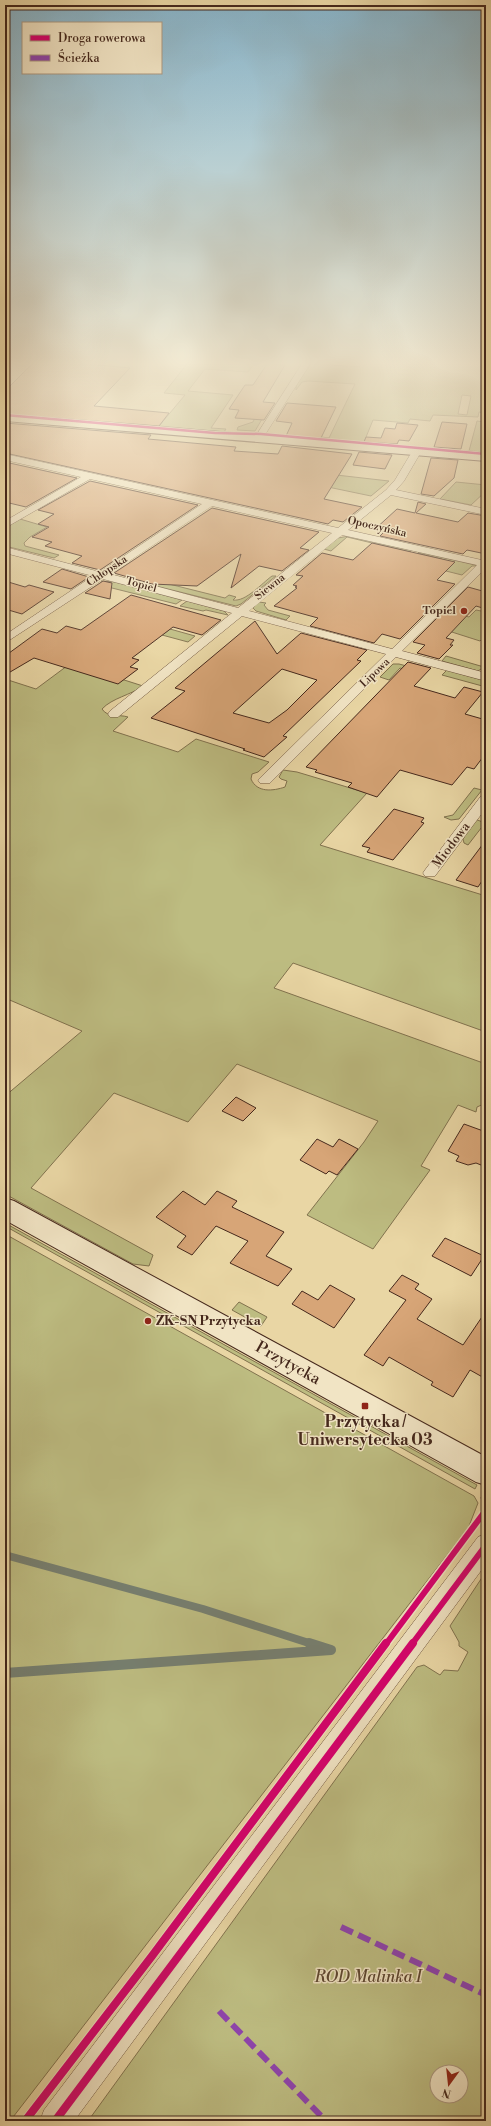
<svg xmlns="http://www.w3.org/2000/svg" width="491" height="2126" viewBox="0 0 491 2126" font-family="'Libre Bodoni',serif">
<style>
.green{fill:#bdbc81;stroke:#81724e;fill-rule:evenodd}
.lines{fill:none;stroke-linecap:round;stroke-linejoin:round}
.stream-far1{stroke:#767f70;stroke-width:8}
.stream{stroke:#767f70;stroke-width:10}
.building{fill:#d7a577;stroke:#45281c;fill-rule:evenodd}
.street-casing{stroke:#6e543e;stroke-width:1}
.secondary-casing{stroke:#45281c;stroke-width:2}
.path{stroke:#45281c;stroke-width:3;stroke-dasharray:4 2.5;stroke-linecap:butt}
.street{fill:#f1e4c4;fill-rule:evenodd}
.secondary{fill:#f1e4c4;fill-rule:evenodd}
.quiet{stroke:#8e44ad;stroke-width:6;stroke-dasharray:13 6;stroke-linecap:butt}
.cycleway-far2-casing{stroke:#f1e4c4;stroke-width:4}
.cycleway-far1-casing{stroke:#f1e4c4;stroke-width:9}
.cycleway-casing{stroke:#f1e4c4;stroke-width:10}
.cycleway-far2{stroke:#d6006c;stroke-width:2.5}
.cycleway-far1{stroke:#d6006c;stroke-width:6}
.cycleway{stroke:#d6006c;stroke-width:8}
.poi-dot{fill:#8f2418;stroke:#f1e4c4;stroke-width:1.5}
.labels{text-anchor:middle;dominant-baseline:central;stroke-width:3;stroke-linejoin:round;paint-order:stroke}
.far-street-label{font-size:11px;fill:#45281c;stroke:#f1e4c4}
.far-poi-label{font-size:11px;font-weight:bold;fill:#45281c;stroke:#f1e4c4;text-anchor:end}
.street-label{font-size:13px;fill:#45281c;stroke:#f1e4c4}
.poi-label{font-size:13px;font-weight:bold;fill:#45281c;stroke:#f1e4c4;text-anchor:start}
.near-street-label{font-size:16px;fill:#45281c;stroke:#f1e4c4}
.near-poi-label{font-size:16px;font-weight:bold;fill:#45281c;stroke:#f1e4c4}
.near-park-label{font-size:16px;font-style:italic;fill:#5d4630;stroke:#f1e4c4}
</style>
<rect width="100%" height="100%" fill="#e9d6a4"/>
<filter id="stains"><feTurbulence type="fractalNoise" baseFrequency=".005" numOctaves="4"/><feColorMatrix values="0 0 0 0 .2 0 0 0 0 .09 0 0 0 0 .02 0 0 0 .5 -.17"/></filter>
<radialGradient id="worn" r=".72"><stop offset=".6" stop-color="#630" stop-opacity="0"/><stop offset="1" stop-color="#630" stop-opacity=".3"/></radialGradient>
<path class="green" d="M187,364H254L248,372L205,369L188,391L233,395L211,428L226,429L224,432L159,426L185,395L164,393Z
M311,364L363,367L365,364H486V413L479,412L478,417L433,415L430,421L410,419L408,423L373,420L364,442L381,444L322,439L321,437L329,438L355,384L308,381L302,382L296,390V385ZM462,395L471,396L467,415L458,414Z
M257,413L265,414L255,431L237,430L238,427L253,422Z
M486,414V452L469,451L477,421L484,422Z
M310,472L389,481L371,496L304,482Z
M456,482L486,485V491L471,505L440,499Z
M20,519L47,527L30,537L24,543L25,546L59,555L54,558L5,546V528Z
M349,536L412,550L410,552L347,537L331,551L324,549L338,538Z
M419,552L475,565L476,566H472L462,575L446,571L442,559L418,553Z
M272,576H276L241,604L236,606L152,585L157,581L225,598L229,595L236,597L233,600C246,602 262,583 272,576Z
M101,581L115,582L182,600L176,604L104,586V582Z
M187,601L224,611L228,615L206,610L203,611L180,606Z
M259,602L266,603L264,605L268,610L290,616L286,620L256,611L253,608Z
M476,610L486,612V635L480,641L433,626L448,611L469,617Z
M170,629L195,636L188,642L162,635Z
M446,656L484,667L478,671L442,661Z
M71,663L143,686C131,695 112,698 102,709C108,718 118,714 128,717L113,731L178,752L196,739L269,762L258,772L252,774L251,779C257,793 273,791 285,787L287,781L281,779L279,777L283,770L297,772L367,793L320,845L486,896V1032L293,963L274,988L486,1064V1103L477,1107L476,1112L458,1105L421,1166L430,1170L373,1249L307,1215L364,1142L378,1121L237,1064L188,1122L114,1093L31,1188L153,1255L149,1266L133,1264L5,1194V1096L82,1031L5,998V679L36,689Z
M393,664H399L426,671L423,674L400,668L389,680L380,677Z
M447,670L486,681V687L442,675Z
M474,788L482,790L459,819L451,820L444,817L453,815Z
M475,819L485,823L468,845L464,843L463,839Z
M5,1223L477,1485L475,1489L5,1226Z
M5,1234L474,1496L478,1503L469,1526L454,1546L10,2121H5Z
M239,1302L267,1317L261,1326L232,1310Z
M485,1573L486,2121H88L417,1667L424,1665L440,1675L444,1670L458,1671L468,1652L459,1646V1642L450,1626ZM437,2072H461V2096H437Z"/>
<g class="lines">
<path class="stream-far1" d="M5,1555L203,1609L312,1644"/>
<path class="stream" d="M5,1673L331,1650L309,1643"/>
</g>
<path class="building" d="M32,364H100L98,365L130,368L94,406L169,413L159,426L5,414V391Z
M267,364L285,365L263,402L275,403L264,420L235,418L239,410L229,409L245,385H253Z
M287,403L336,407L321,438L286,436L292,423L276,421Z
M442,422L467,424L461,449L434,447Z
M5,423L151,435L148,439L236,447L234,451L278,454L282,446L352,454L324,499L362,507L343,522L333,520L328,524L5,453Z
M397,423L418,425L409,441L399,440L397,444L364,442L366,437L381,438L385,428L395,429Z
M359,452L392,455L385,469L353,465Z
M431,458L458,460L454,478L434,496L421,494Z
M5,462L77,478L26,507L5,502Z
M90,481L198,505L100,570L72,563L82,556L45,546L52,542L32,537L49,527L38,524L54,514L38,510Z
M418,502L426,504L416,513L458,522L468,513L486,516V554L467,550L463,554L380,536L384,532L374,530L397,509L415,513Z
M212,508L319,532L300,548L309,550L282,571L259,566L231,588L241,554L197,586L152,584L114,573Z
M372,543L455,562L437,580L455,584L400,639L382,634L374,643L310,626L318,618L274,606L297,588L295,587L297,586L293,585L303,576L296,575L322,553L353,560Z
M62,569L89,577L71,589L43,582Z
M5,581L25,587L29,585L54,592L22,614L5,609Z
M103,581L112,583L110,599L85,593Z
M468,587L486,592V609L476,606L446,638L454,640L450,645H453L439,659L417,653L425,645L413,642Z
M131,595L221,620L202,635L173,627L132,658L139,660L130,667L138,669L118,684L34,658L5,675V656L42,629L57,633L66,626L81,630Z
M255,621L277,654L301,633L367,650L357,660L361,661L283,736L287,737L264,757L243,750L245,749L151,718L185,691L175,688ZM282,669L317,680L287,710L269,723L233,713Z
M408,662L431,668L414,686L455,698L464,687L483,692L465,714L486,720V753L474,769L467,767L452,785L400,770L377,797L348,787L352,783L315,772L317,770L306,767Z
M394,809L424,818L421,822L424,823L393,860L367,852L370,848L362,846Z
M486,840V875L478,887L456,880Z
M236,1097L256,1108L243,1121L222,1111Z
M464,1124L486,1132V1167L476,1163L468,1165L456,1161L459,1156L448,1151Z
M317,1139L333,1147L339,1139L358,1149L337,1175L329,1171L326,1174L300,1160Z
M183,1191L205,1205L217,1191L237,1201L232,1207L284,1232L266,1256L292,1269L278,1286L230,1263L248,1241L216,1226L192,1255L177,1247L186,1236L156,1217Z
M445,1238L484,1256L471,1276L432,1256Z
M402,1275L419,1284L415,1289L432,1299L417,1319L463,1345L486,1311V1379L470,1370L453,1397L431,1385L433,1382L389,1357L383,1366L364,1355L406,1300L389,1291Z
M330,1285L355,1299L334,1328L292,1304L302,1291L318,1300Z"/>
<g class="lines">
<g class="street-casing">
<path id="street" d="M5,364H10L5,367Z
M302,364H310L261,441H255L254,439Z
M416,449L421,452L404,481L396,490L486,509V515L391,495L348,530L486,561V568L402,651L486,673V681L396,657L270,783H260L258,780L386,654L242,616L118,717H110L108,714L110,711L232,613L103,579L5,643V635L93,576L5,553V547L100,572L202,504L90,479L5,528V521L81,477L5,460V454L338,528L386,490L395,480L413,450ZM212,506L332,533L238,608L110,574ZM342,535L477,565L392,649L249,611Z
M486,795V808L435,876H425L423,873L425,870L481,796Z
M486,1534V1564L74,2121H40L44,2110L478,1537Z"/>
</g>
<g class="secondary-casing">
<path id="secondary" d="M5,415L486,453V461L5,421Z
M5,1198L14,1201L486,1457V1485L476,1482L5,1220Z"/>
</g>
<path class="path" d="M482,1497L485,1507L483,1514"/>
<use href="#street" class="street"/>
<use href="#secondary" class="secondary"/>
<path class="quiet" d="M341,1927L486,1995
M219,2011L326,2121"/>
<g class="cycleway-far2-casing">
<path id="cycleway-far2" d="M5,415L215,433L261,434L486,454"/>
</g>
<g class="cycleway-far1-casing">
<path id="cycleway-far1" d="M386,1644L483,1514L486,1516
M412,1644L486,1545"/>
</g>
<g class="cycleway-casing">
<path id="cycleway" d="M25,2121L152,1956L386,1643
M55,2121L413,1643"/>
</g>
<use href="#cycleway-far2" class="cycleway-far2"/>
<use href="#cycleway-far1" class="cycleway-far1"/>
<use href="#cycleway" class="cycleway"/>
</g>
<linearGradient id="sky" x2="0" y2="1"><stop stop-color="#87b6ce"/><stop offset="0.55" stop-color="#f5edd6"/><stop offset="1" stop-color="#f5edd6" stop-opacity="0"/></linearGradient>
<rect width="491" height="661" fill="url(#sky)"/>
<g class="poi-dot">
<circle cx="464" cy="611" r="4"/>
<circle cx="148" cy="1321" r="4"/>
<rect x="361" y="1402" width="8" height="8" rx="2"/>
</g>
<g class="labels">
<g class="far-street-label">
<text transform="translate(377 527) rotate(13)">Opoczyńska</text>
<text transform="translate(107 571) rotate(-34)">Chłopska</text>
<text transform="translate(141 585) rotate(15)">Topiel</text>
<text transform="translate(270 587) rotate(-38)">Siewna</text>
<text transform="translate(375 673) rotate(-44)">Lipowa</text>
</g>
<g class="far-poi-label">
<text x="456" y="611">Topiel</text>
</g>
<g class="street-label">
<text transform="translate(451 845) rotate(-53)">Miodowa</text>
</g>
<g class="poi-label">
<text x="156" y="1321">ZK-SN Przytycka</text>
</g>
<g class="near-street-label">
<text transform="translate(288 1363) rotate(29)">Przytycka</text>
</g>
<g class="near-poi-label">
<text x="365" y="1422">Przytycka /<tspan x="365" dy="18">Uniwersytecka 03</tspan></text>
</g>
<g class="near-park-label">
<text x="368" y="1977">ROD Malinka I</text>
</g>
</g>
<rect width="491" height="2126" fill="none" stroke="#e9d6a4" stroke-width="20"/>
<rect x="6" y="6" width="479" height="2114" fill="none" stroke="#45281c" stroke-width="2"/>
<rect x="10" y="10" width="471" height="2106" fill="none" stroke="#45281c"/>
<rect x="22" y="22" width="140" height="52" fill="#f1e4c4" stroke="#ac9981"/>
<rect x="30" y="35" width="20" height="6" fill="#d6006c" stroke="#ac9981"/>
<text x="58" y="42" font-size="12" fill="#45281c">Droga rowerowa</text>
<rect x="30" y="55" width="20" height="6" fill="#8e44ad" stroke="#ac9981"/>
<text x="58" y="62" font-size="12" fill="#45281c">Ścieżka</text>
<g transform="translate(449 2084) rotate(195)"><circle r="19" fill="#f1e4c4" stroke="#ac9981"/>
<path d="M0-3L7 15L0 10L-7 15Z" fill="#8f2418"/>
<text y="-6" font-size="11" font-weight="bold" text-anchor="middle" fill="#45281c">N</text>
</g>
<rect width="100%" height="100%" filter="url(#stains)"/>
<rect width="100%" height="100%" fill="url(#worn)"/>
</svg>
